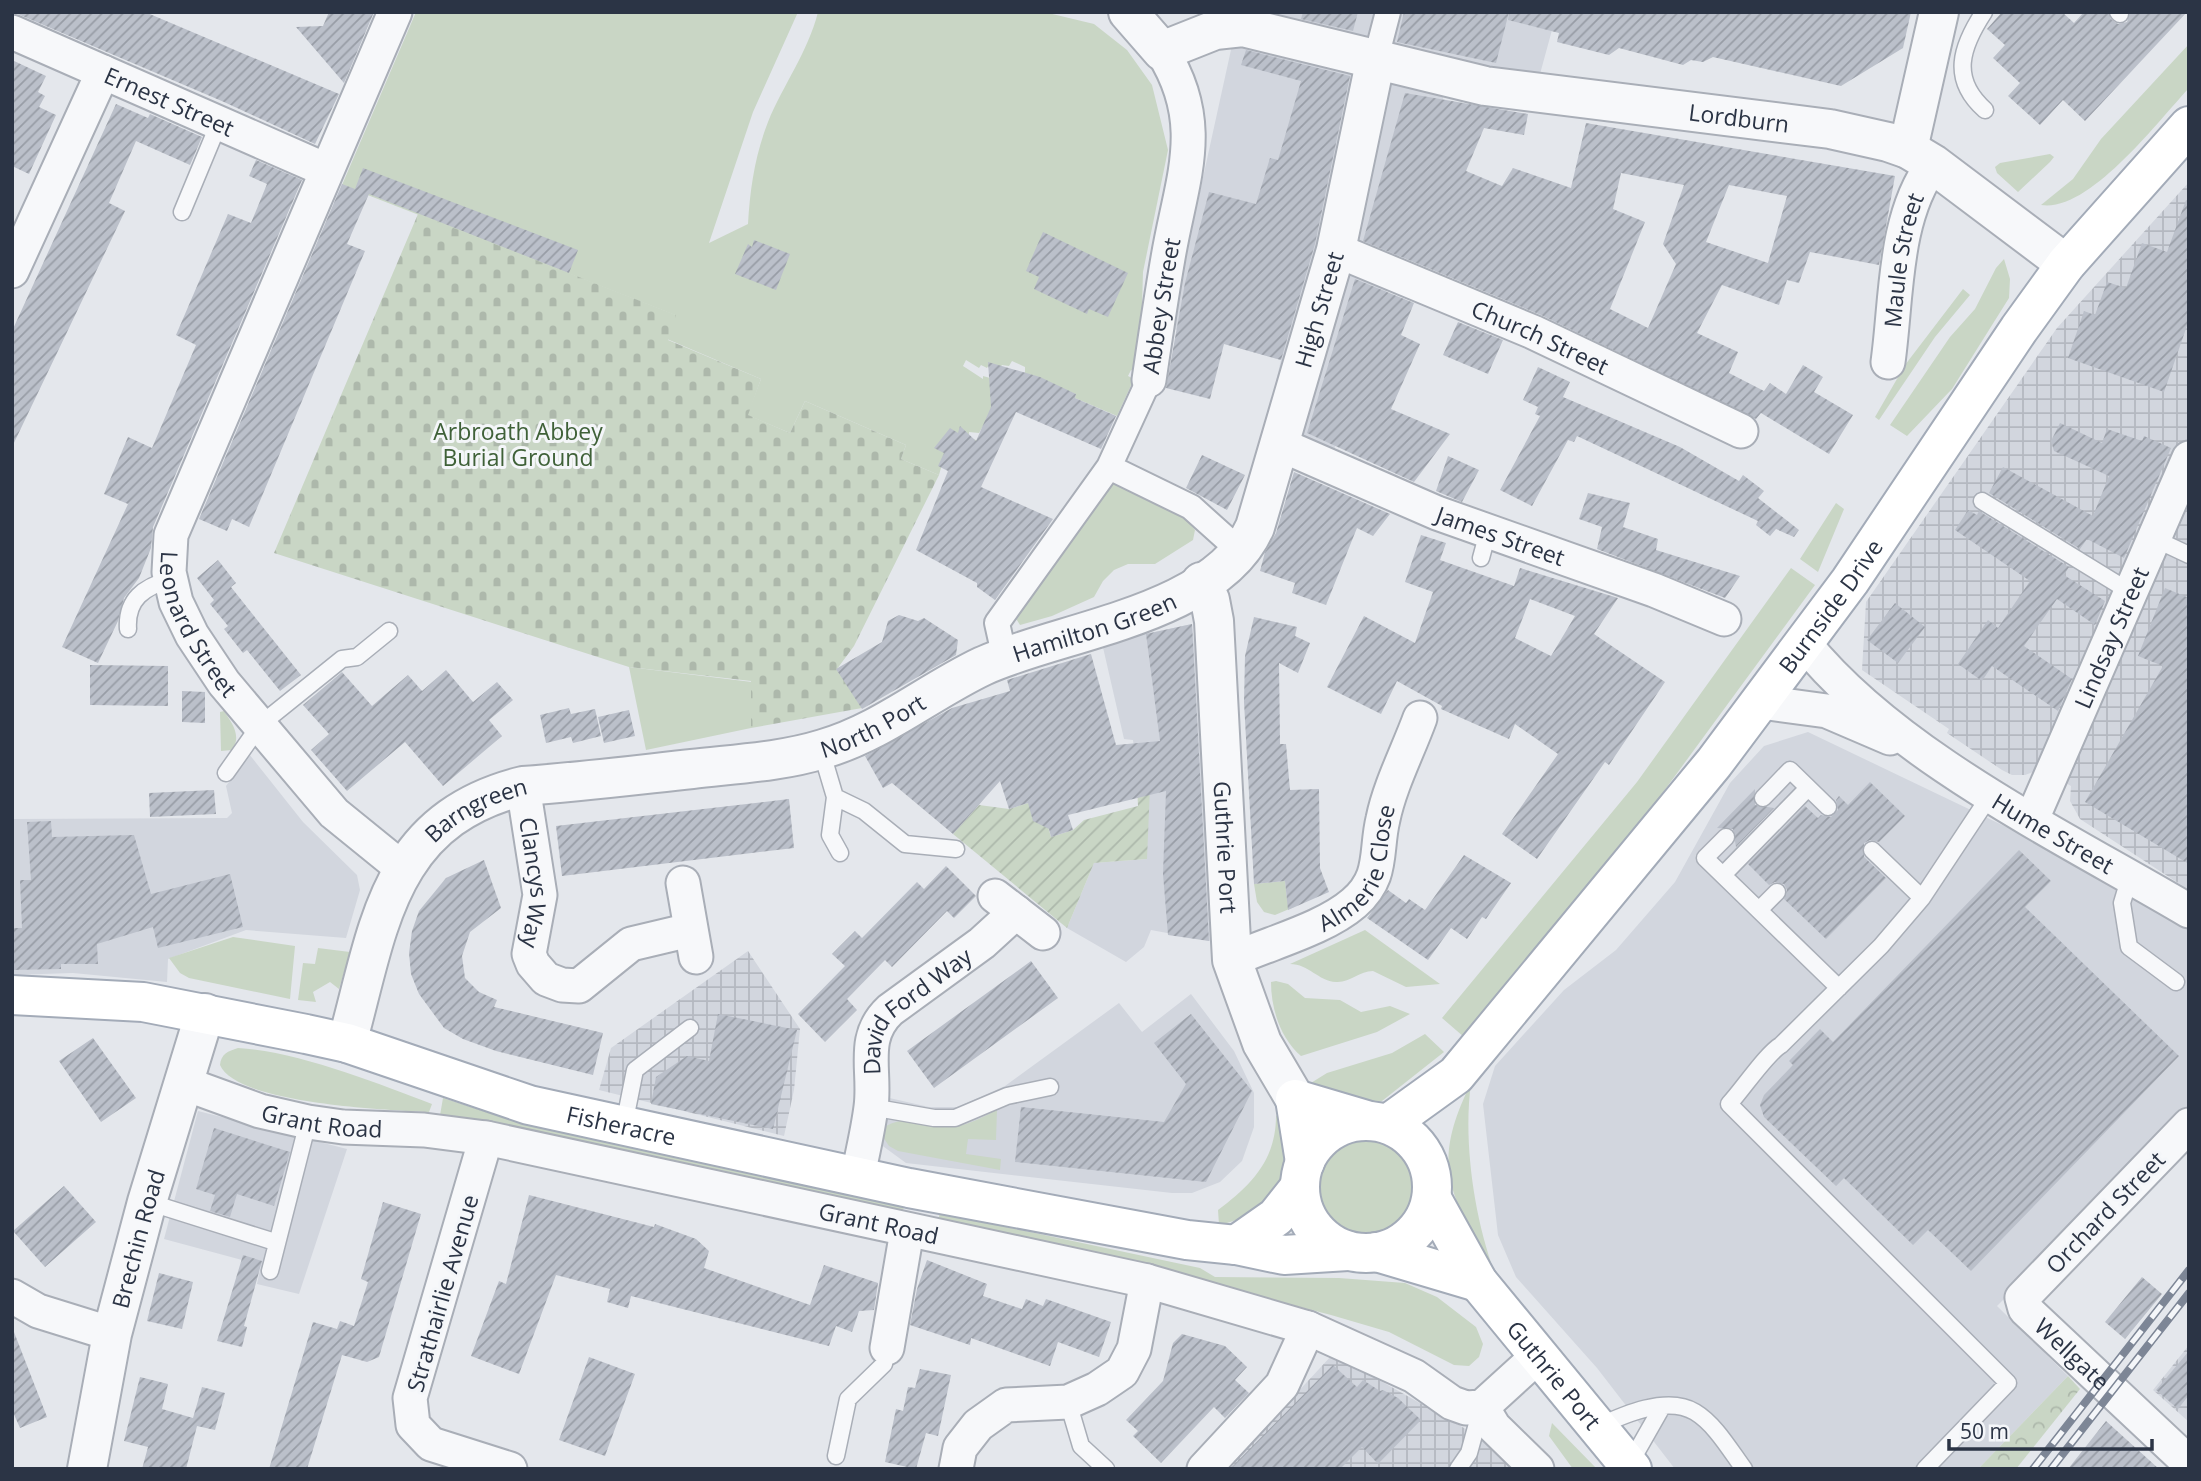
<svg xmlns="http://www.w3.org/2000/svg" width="2201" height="1481" viewBox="0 0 2201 1481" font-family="'Open Sans',sans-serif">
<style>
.built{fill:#d2d6de}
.industrial{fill:url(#industrial-grid)}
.grass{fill:#c9d6c5}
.forest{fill:url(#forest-crowns)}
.cemetery{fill:url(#cemetery-stones)}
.garden{fill:url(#garden-furrows)}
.building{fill:url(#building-hatch);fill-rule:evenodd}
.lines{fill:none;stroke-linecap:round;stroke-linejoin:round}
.service-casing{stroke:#a9aeb7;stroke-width:19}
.pedestrian-casing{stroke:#a9aeb7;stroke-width:28}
.minor-casing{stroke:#a9aeb7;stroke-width:37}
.tertiary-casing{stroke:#a9aeb7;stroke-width:42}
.primary-casing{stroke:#a3abb8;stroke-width:42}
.service{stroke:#f7f8fa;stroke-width:16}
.pedestrian{stroke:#f7f8fa;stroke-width:24}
.minor{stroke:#f7f8fa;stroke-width:33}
.tertiary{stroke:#f7f8fa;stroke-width:38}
.primary{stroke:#fff;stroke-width:38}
.rail-casing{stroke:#7d8696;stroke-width:8}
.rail{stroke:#f4f6f9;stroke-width:5;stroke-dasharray:16;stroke-linecap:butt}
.labels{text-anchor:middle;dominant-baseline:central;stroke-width:6;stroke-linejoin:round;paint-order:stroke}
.street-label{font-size:23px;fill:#2b3445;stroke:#f4f6f9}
.park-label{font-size:23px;fill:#3f6138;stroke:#f4f6f9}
</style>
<defs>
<pattern id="industrial-grid" width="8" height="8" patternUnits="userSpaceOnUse" patternTransform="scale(1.75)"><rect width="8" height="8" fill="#d2d6de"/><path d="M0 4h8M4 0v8" fill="none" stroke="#b4b8c0"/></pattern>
<pattern id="forest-crowns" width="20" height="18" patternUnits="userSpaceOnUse" patternTransform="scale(1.75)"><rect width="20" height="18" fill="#c9d6c5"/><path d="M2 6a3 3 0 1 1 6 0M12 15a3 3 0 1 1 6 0" fill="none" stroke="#adb8ab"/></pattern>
<pattern id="cemetery-stones" width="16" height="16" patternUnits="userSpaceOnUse" patternTransform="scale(1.75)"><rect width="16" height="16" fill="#c9d6c5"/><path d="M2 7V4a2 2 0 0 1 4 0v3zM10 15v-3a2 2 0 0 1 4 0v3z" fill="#adb8ab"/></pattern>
<pattern id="garden-furrows" width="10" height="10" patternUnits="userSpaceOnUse" patternTransform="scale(1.75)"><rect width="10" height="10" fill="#c9d6c5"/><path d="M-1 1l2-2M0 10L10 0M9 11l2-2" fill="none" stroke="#adb8ab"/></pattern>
<pattern id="building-hatch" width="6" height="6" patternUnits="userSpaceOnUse" patternTransform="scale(1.75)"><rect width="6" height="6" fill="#bbc0ca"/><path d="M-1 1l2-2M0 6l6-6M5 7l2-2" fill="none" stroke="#989da6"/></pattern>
</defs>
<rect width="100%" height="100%" fill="#e4e7ec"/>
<path class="built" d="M1191,12H1498L1552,30L1540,74L1450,60L1433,152L1333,453L1266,424L1281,360L1170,328L1236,27Z
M1192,624L1209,779L1210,941L1151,930L1144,947L1126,962L1067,928L1094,863L1147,859L1133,740L1124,739L1102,643Z
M1808,732L2092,868L2189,923V1114L1997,1306L2068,1376L1978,1469H1675L1597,1368L1516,1277L1498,1235L1483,1104L1495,1066L1564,990L1616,950L1675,882L1730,783L1764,746Z
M249,754L303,822L357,875L360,890L346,938L246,930L168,959L167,982L73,973L12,975V819L227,818L232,813L226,786Z
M1191,994L1234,1051L1254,1093V1127L1242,1161L1220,1182L1192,1193H1172L906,1163L880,1144L885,1097L929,1107H958L1005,1086L1119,1003L1142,1032Z
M198,1111L347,1149L299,1294L257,1284L261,1265L164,1239Z"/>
<path class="industrial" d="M2189,182V890L2080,819L2070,801L2071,786L2042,769L2025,775H2012L2002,770L1947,733L1949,729L1862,670L1866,602L2057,328Z
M748,951L800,1029L794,1090L784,1136L599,1090L611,1048Z
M2189,1345V1422L2153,1390Z
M1333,1354L1503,1450L1523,1469H1226Z"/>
<path class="grass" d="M416,12H798L753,112L709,243L748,224C750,189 755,155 768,122C783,85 808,52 818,12H1044L1094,24L1127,50L1152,85L1168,150L1143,272L1140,374L1131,370L1128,376L1134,379L1117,416L1075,398L1076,394L1025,375V367L1012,361L1009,366L1002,365L1000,368L990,363L987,368L981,365L979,368L966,360L963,366L983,379V376L990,378L992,410L979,433L969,432V437L978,441L946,450L939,475L901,459L906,445L805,401L790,433L747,415L761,379L667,339L675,315L342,185Z
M2189,44V88C2158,121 2089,213 2041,205L2073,179L2101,139Z
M2050,154L2054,157L2050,162L2018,192L1997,173L1995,167L2000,163Z
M2004,259L2010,279L2009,298L1952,389L1907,436L1890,425L1950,337L1975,309L1996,268Z
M1963,289L1970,295L1935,337L1879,420L1875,417L1905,365Z
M1115,481L1182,514L1195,530L1193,540L1155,564H1128L1114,570L1103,581L1094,597L1052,616L1020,625L1015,617Z
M1836,503L1844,509L1818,572L1800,559Z
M1791,568L1815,585L1639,825L1464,1037L1442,1018L1637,782Z
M629,667L752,682L751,728L646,750Z
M224,711C232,723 242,736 232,750L221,751L220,712Z
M1285,881L1287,900L1294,907L1275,915L1264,912L1257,902L1254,884Z
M1365,930L1440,984L1406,987L1373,971C1359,971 1350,983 1336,982C1318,981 1309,964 1290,964Z
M233,937L295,946L290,999L189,978L180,973L169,958Z
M318,948L350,952L339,989L330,982L313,992L316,1002L298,1000L303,963L315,964Z
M1276,981L1288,984L1305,998L1340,1000L1361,1012L1390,1006L1410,1014L1377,1032L1301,1056C1280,1038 1271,1008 1271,982Z
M1425,1034L1444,1052L1382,1101L1367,1105L1306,1086L1327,1073L1392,1053Z
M238,1048C296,1051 377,1083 432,1104L429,1112C389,1110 237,1104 220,1065C221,1054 228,1051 238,1048Z
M1471,1083C1463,1141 1474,1216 1494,1271C1451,1196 1429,1168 1471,1083Z
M443,1098L517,1122L904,1207L901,1217L439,1121Z
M997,1110L996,1140L968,1139L966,1154L1001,1159L1000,1170L898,1151L889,1146L883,1137L886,1126C908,1113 932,1127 956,1126C969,1125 984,1116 997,1110Z
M1280,1113C1282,1126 1287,1139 1288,1151C1292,1189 1253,1219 1219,1225L1218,1210C1251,1185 1276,1160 1276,1116Z
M1320 1188a47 47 0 1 1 94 0a47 47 0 1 1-94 0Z
M940,1213L1200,1268L1215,1277L1339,1278L1405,1283L1437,1297L1476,1327L1483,1344L1479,1357L1469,1366L1454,1365L1389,1332L1331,1315L1203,1282L936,1227Z
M1552,1423L1597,1469H1573L1549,1436Z"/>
<path class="forest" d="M2068,1376L2080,1389L2016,1469H1978Z"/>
<path class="cemetery" d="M418,214L676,315L668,340L761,379L748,415L790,433L805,401L906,445L901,459L939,475L854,646L837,669L862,708L751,728V681L629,667L274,553Z"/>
<path class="garden" d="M1137,787H1150L1147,859L1094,863L1067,928L953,834L979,805L1009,809L1028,803L1047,823L1051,837L1073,830L1084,820L1138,806Z"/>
<path class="building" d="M13,12H145L339,94L315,144L224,102Z
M329,12H374L344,83L296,27L323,26Z
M1303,12H1358L1353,31L1301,19Z
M1404,12H1509L1496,63L1397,42Z
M1509,12H1911L1903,48L1841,86L1713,57L1703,62L1691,60L1683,65L1619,48L1609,55L1557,42L1559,33L1508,20Z
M2002,12H2062L2074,23L2084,12H2108L2111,19L2118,24L2127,22L2130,12H2187L2085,121L2063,100L2040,125L2008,96L2020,83L1993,58L2005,45L1987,29Z
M1246,50L1350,76L1315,244L1281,360L1224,344L1210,399L1166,388L1185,283L1209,192L1256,204L1270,158L1278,160L1301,81L1241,65Z
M12,60L46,76L38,92L45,96L39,107L56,115L29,174L12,166Z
M1405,93L1528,114L1524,135L1484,128L1466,171L1502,186L1513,168L1571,188L1586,123L1895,176L1879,265L1810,252L1799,283L1787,280L1779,305L1722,285L1697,333L1738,352L1729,373L1764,391L1770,383L1786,394L1803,365L1823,377L1814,392L1853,415L1829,454L1761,413L1756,419L1541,315L1363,241ZM1621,173L1684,185L1663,244L1676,264L1648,328L1610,309L1645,222L1613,209ZM1729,185L1787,196L1768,263L1706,242Z
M116,104L148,118L150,114L202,137L190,165L136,141L109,203L125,211L12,447V331Z
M256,160L302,180L153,527L151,548L139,578L124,598L118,621L98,663L62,647L128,504L104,494L128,437L152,448L196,345L176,335L228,214L251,223L267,184L249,176Z
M363,168L578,250L569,273L369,194L347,244L365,251L249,527L232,519L227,531L199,519L342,184L368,194L355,189Z
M2186,200L2189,201V320L2164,392L2068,358L2084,311L2095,315L2107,282L2126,288L2142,243L2167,252Z
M1043,232L1128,273L1108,317L1089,309L1087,314L1034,289L1039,277L1026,271Z
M754,240L790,254L776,290L735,274L748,244L752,247Z
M1355,279L1414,303L1401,335L1420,344L1391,409L1450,434L1414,482L1307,433Z
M1458,322L1503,340L1488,374L1443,355Z
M988,362L1040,377L1076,394L1075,398L1116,416L1101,449L1016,412L981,487L1053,519L995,600L977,587V583L916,550L948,471L938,466L944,453L934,448L950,428L958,433L960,426L976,441L991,407Z
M1538,367L1570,382L1563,397L1680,447L1739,481L1743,475L1764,491L1758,498L1799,530L1794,537L1776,529L1770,536L1756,525L1758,521L1577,436L1574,442L1568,440L1532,506L1500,490L1540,416L1535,414L1538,407L1523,400Z
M2060,423L2102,443L2107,429L2142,441L2144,436L2171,448L2124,558L2087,539L2080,549L1989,493L2003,467L2093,516L2109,476L2054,451L2051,441Z
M1202,455L1245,475L1227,510L1186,488Z
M1448,456L1479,470L1462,502L1436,491Z
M1294,472L1390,514L1373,536L1357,528L1326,605L1292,593L1295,583L1260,571L1265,552L1276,533Z
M1588,493L1630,503L1623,527L1658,539L1656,550L1740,576L1725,598L1597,549L1602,527L1579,519Z
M1968,510L1977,515L1979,511L2069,567L2064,575L2105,601L2095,625L2057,599L2024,646L2072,679L2058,711L1992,666L1982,681L1958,664L1988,620L1998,628L2030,581L1955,530Z
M1421,535L1446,543L1440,560L1514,586L1520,568L1618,598L1594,634L1665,682L1609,765L1605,762L1537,859L1502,834L1558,754L1515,724L1509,739L1441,709L1442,706L1397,681L1381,714L1327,687L1364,616L1415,643L1433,592L1405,582ZM1530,599L1575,616L1551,656L1515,638Z
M218,560L236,583L231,587L301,675L280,691L247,650L243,653L224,629L228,626L210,604L214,600L197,578Z
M2165,588L2189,598V864L2085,802L2163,666L2138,656Z
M1895,603L1925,627L1898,663L1867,640Z
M899,615L918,621L924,618L958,640L956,655L862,709L836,669L882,642L888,621Z
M1254,617L1297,627L1295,636L1310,643L1298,673L1279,663L1280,744H1286L1290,790L1319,789L1320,868L1329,892L1288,910L1285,881L1254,884L1244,702L1245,656Z
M1192,624L1209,941L1168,935L1163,874L1166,791L1068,815L1073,830L1051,837L1049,829L1033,821L1028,803L1009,809L1000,781L953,834L892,783L883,788L865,756L952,708L1010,691L1007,680L1091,654L1116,745L1160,741L1146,634Z
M90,665L168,666V706L90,705Z
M446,670L473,702L497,682L513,700L489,720L502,736L443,786L405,742L347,791L311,750L329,734L303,705L342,672L372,706L408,675L422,691Z
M182,691L205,692V723L182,722Z
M569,708L571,714L595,709L601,736L573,743L571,737L546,743L540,715Z
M629,710L635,736L604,743L598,717Z
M1870,782L1905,816L1879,842L1870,840L1864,843V857L1886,878L1826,939L1784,899L1787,890L1784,884L1775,882L1769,885L1748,864L1805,806L1818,818L1821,815L1831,817L1838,810L1836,800L1839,796L1848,805Z
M1755,789V805L1774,808L1736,847L1733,829L1717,828Z
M214,790L216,814L150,817L149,793Z
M789,799L794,848L562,876L556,826Z
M51,821L52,837L134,835L151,894L230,874L243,927L158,948L153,927L97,944L98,964H61V969L12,970V928H22L20,880H31L27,822Z
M2019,850L2051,881L2025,907L2179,1056L1971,1271L1928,1230L1913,1245L1844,1178L1836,1186L1764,1117L1760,1105L1764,1095L1793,1065L1789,1061L1820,1029L1833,1042Z
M1464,855L1511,883L1486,919L1482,917L1467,939L1451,928L1428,960L1367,918L1388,890L1406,903L1409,899L1425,910Z
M484,860L501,908L470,932L462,956L465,978L479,992L497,1000L494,1007L603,1033L593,1075L496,1051L463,1039L444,1028L419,994L411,974L409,953L412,931L419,911L446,878Z
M946,866L976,896L954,918L947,911L892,967L885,960L847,999L857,1010L825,1042L798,1014L845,966L832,954L855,931L862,938L917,882L924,889Z
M1031,961L1058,998L934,1088L907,1051Z
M718,1014L797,1030L773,1129L651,1104L656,1077L687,1056L709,1061Z
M1191,1014L1252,1091L1206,1182L1015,1162L1021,1107L1164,1122L1186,1084L1154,1043Z
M93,1038L136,1098L101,1122L59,1061Z
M214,1128L290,1152L274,1206L237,1194L230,1217L210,1211L215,1195L196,1189Z
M64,1186L96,1222L45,1267L13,1231Z
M529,1195L654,1227L655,1224L696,1239L709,1251L704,1268L810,1305L824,1265L878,1283L874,1310L859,1311L852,1332L836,1326L829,1346L631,1296L628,1308L607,1302L610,1289L556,1275L519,1374L471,1356L499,1281L506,1284Z
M383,1202L421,1214L379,1357L367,1362L342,1355L307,1469H269L313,1322L337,1329L340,1321L354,1326L368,1282L361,1279Z
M243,1255L262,1261L244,1326L247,1327L242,1347L217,1341Z
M927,1260L987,1284L983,1296L1022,1309L1026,1299L1043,1306L1046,1299L1111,1322L1099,1357L1058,1342L1050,1366L971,1338L970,1345L910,1325L917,1289Z
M159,1273L193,1282L182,1329L147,1321Z
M2142,1277L2162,1294L2125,1339L2105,1322Z
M14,1332L47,1417L20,1428L12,1410Z
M1182,1334L1225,1346L1247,1367L1235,1380L1249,1393L1225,1418L1214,1407L1161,1463L1133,1436L1138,1431L1126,1420L1163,1381L1173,1343Z
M2189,1351V1395L2178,1409L2156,1390Z
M589,1357L635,1374L605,1456L559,1440Z
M1333,1365L1357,1387L1363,1380L1380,1391L1383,1390L1398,1398L1421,1420L1378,1464L1362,1447L1340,1469H1230Z
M920,1369L951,1375L938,1436L926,1433L916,1469L885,1462L896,1409L903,1411L908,1387L915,1388Z
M140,1377L168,1384L162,1409L193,1418L202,1387L225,1393L215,1430L197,1426L186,1469H142L148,1447L124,1441Z
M2106,1421L2159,1469H2068Z"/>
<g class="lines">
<g class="service-casing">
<path id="service" d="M1984,12C1961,47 1950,79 1985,110
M2118,12L2120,14
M182,212L219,123
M1982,501L2132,593
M2155,539L2189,555
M1481,558L1488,532
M128,629C126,599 144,587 171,579
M821,750L835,797L864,811L905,844L956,849
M226,773L260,725L342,659L357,657L389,631
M835,797L830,835L840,853
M1763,798L1790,770L1828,807
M1726,837L1705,858L1839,988
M1872,850L1922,898
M1723,875L1808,788
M2130,876L2122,903L2129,947L2176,982
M1759,910L1777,892
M871,1107L934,1118H955L1007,1096L1050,1087
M624,1125L635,1070L690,1028
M148,1202L275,1242
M270,1271L308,1122
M1068,1402L1081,1446L1106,1469
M1597,1427C1623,1415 1667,1395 1695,1412C1715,1424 1730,1450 1744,1469
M836,1456L848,1399L884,1364L887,1348
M1629,1465L1662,1407
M1458,1469L1469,1453L1481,1409
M1925,1469L2008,1383L1729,1104C1743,1089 1766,1054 1781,1045L1881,946L1922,898L1991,794"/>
</g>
<g class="pedestrian-casing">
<path id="pedestrian" d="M1376,58L1388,12
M1109,467L1191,507L1240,551
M1005,659L997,623L1109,467L1149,380"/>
</g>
<g class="minor-casing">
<g id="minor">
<path id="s1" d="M395,12L171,535L169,572L176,602L192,635L224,683L334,813L403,869"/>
<path id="s2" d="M12,32L326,170"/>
<path id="s3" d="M1336,250L1533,332L1741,431"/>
<path d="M12,271L103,72"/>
<path id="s4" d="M1888,362C1897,298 1893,218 1933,164"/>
<path id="s5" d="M1149,380C1155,339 1161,298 1168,258C1181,180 1209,125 1162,51"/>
<path id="s6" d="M1279,444L1437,513L1654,590L1724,619"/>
<path id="s7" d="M1804,643C1895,756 2064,837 2189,911"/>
<path d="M1761,702L1827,711L1890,738"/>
<path id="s8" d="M523,786L540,895L529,954L533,964L546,979L562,985L579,986L631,944L690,930"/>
<path id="s9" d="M2032,819L2189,458"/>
<path d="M683,883L696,957"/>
<path d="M995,896L1043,933"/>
<path id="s10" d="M1232,960C1269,943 1324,929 1354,903C1384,877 1375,852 1383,819C1390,785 1408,751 1420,718"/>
<path id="s11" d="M183,1083L260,1111L308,1122L343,1127L424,1130L486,1138L1147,1281L1308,1328L1414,1376L1452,1403L1466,1408L1482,1407L1537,1357"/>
<path id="s12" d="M2189,1125L2022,1298L2025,1309L2189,1463"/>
<path d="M486,1138L410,1398L413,1425L431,1444L510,1469"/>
<path id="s13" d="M858,1177C862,1154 868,1131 871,1107C876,1071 860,1038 890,1010L982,943L1016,912"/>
<path d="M12,1296L38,1311L112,1334"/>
<path d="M887,1348L907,1231"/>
<path d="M1482,1407L1494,1427L1537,1469"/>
<path d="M956,1469L960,1448L978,1425L1006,1405L1068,1402L1097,1389L1122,1372L1134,1349L1147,1281"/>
<path d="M1204,1469L1282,1385L1308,1328"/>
</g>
</g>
<g class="tertiary-casing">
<g id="tertiary">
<path id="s14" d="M1128,12L1162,51L1215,30L1243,27L1485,86L1830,129L1888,142L1908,149L1933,164L2066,264"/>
<path d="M1908,149L1939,12"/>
<path id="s15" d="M1201,582L1210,600L1214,621L1232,960L1262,1043L1295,1099"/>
<path id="s16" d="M347,1043C379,927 387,820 523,786C579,782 636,775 692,769C735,764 781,762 823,749C882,732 928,692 983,666C1059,631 1216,615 1255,527L1336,250L1376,58"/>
<path id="s17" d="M87,1469L112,1334L147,1202L205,1013"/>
</g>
</g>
<g class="primary-casing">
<g id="primary">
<path id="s18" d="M12,995L143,1002L306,1034L347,1043L529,1105L909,1188L1187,1240L1236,1245L1284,1255L1348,1251"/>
<circle cx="1366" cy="1187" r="66"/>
<path id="s19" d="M1388,1124L1456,1075L1714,763L1850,581L2019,329L2066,264L2189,126"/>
<path d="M1305,1162L1295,1099L1366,1120"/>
<path id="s20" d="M1432,1199L1478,1282L1632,1469"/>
<path d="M1236,1245L1276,1217L1299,1188"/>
<path d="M1377,1252L1478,1282"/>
</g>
</g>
<use href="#service" class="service"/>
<use href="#pedestrian" class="pedestrian"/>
<use href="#minor" class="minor"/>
<use href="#tertiary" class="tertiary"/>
<use href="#primary" class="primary"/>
<g class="rail-casing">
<path id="rail" d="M2033,1469L2189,1270
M2051,1469L2189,1293"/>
</g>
<use href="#rail" class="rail"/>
</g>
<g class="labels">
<g class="street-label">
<text stroke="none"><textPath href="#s2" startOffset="172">Ernest Street</textPath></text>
<text stroke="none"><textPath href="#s14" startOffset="642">Lordburn</textPath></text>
<text stroke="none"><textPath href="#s4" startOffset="103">Maule Street</textPath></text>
<text stroke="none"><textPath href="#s5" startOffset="75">Abbey Street</textPath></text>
<text stroke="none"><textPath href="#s16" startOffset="1356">High Street</textPath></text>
<text stroke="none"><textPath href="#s3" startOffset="222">Church Street</textPath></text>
<text stroke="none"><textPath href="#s6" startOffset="240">James Street</textPath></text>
<text stroke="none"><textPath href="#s19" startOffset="684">Burnside Drive</textPath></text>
<text stroke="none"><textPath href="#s1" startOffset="665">Leonard Street</textPath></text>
<text stroke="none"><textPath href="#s16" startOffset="934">Hamilton Green</textPath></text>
<text stroke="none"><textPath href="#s9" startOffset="198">Lindsay Street</textPath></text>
<text stroke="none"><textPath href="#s16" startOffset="690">North Port</textPath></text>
<text stroke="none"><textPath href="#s16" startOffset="280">Barngreen</textPath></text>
<text stroke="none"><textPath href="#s7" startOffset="315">Hume Street</textPath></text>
<text stroke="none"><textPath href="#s15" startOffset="268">Guthrie Port</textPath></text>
<text stroke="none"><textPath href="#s10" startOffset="168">Almerie Close</textPath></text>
<text stroke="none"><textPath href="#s8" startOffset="98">Clancys Way</textPath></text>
<text stroke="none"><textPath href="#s13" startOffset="187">David Ford Way</textPath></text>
<text stroke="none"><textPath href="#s11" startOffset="145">Grant Road</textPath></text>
<text stroke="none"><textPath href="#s18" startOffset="626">Fisheracre</textPath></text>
<text transform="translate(2105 1212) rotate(-46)">Orchard Street</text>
<text stroke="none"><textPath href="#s11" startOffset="712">Grant Road</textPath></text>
<text stroke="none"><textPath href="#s17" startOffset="236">Brechin Road</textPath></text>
<text transform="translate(442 1293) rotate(-74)">Strathairlie Avenue</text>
<text stroke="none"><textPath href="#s12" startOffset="317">Wellgate</textPath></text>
<text stroke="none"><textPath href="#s20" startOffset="215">Guthrie Port</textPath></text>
</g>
<g class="park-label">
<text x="518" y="431">Arbroath Abbey<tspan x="518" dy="26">Burial Ground</tspan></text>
</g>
</g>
<rect width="2201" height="1481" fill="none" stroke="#2b3445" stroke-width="28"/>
<path d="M1949 1439v10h203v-10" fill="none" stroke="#2b3445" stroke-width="3.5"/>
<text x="1960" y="1439" font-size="21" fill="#2b3445" stroke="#f4f6f9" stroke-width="5" paint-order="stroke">50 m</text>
</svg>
